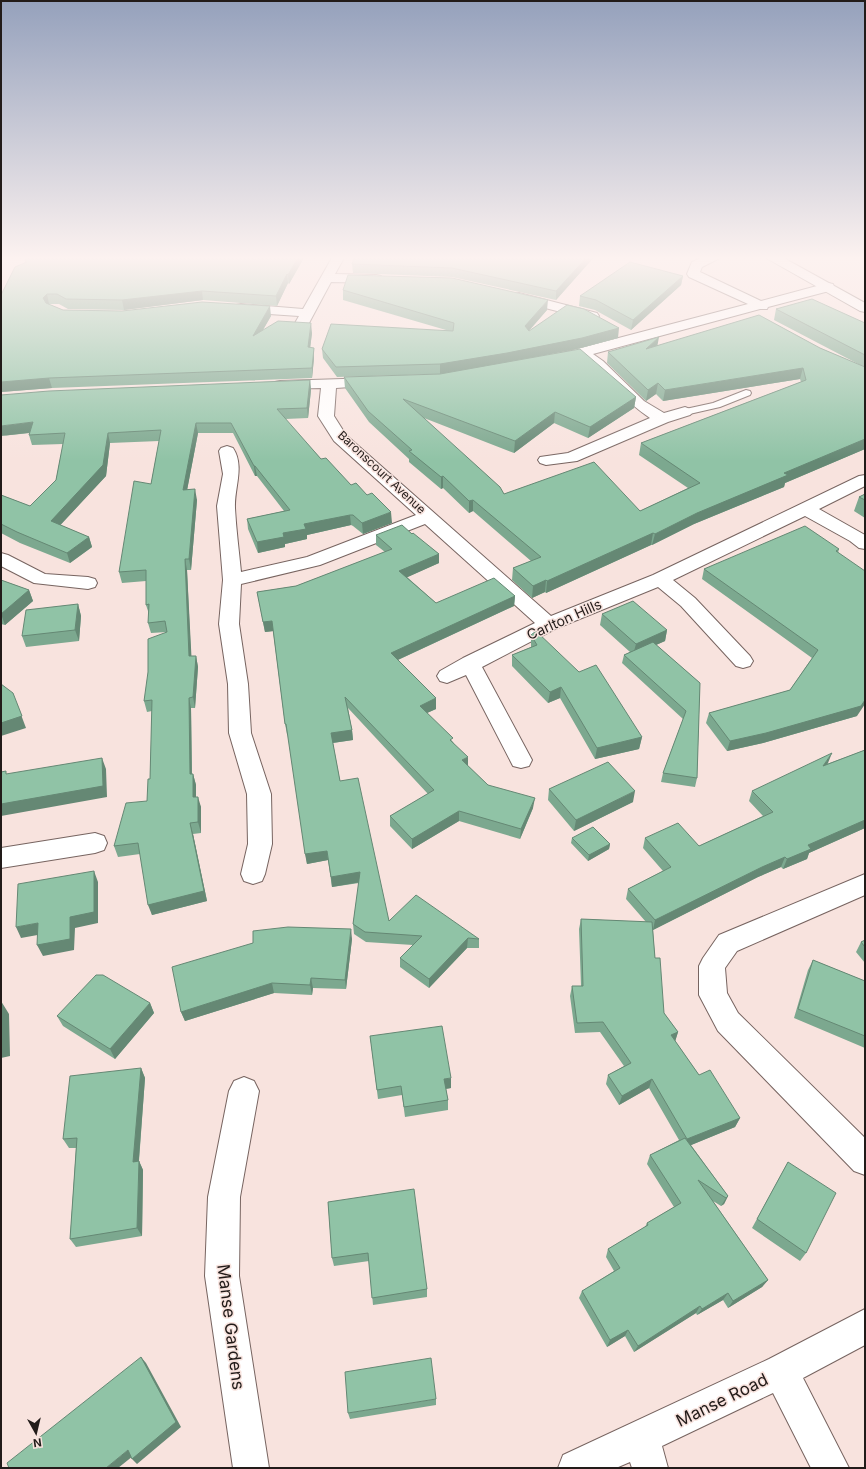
<svg xmlns="http://www.w3.org/2000/svg" width="866" height="1469" viewBox="0 0 866 1469" font-family="Inter,sans-serif">
<style>
.lines{fill:none;stroke-linecap:round;stroke-linejoin:round}
.lane-casing{stroke:#776460;stroke-width:2}
.street-casing{stroke:#776460;stroke-width:2}
.highway-casing{stroke:#776460;stroke-width:2}
.lane{fill:#fff;fill-rule:evenodd}
.street{fill:#fff;fill-rule:evenodd}
.highway{fill:#fff;fill-rule:evenodd}
.wall{fill:#7ca88f}
.shaded-wall{fill:#658874}
.building{fill:#90c3a6;stroke:#658874}
.labels{text-anchor:middle;dominant-baseline:central;stroke-width:3;stroke-linejoin:round;paint-order:stroke}
.far-street-label{font-size:12px;fill:#221b19;stroke:#f8e3de}
.street-label{font-size:14px;fill:#221b19;stroke:#f8e3de}
.near-street-label{font-size:17px;fill:#221b19;stroke:#f8e3de}
</style>
<rect width="100%" height="100%" fill="#f8e3de"/>
<g class="lines">
<g class="lane-casing">
<path id="lane" d="M746,390L750,391L751,393L750,395L720,407L685,415L680,412L681,410L713,403Z"/>
</g>
<g class="street-casing">
<path id="street" d="M333,256H345L335,274L376,275L381,276L382,279L381,282L376,283L331,282L309,323L307,326H297L295,323L299,316L241,312L236,311L234,308L236,305L241,304L303,309Z
M705,256H720L718,259L702,267L700,272L761,301L828,283L833,284L834,287L833,290L768,307L767,309H760L593,354L603,361L644,401L664,413L685,407L690,409L693,412L690,415L668,422L577,461L546,465L540,463L538,460L540,457L568,453L650,418C624,401 605,376 580,358L555,363L550,362L548,359L550,356L748,304L689,277L687,274L692,262Z
M519,293L597,313L599,316L597,319L592,320L514,300L512,297L514,294Z
M374,378L379,379L381,382L379,385L336,388L334,416L346,435L551,616L653,575L859,476L865,475V486L819,509L865,535V549L859,548L850,541L805,516L673,580L695,598L750,656L753,661L750,666L743,668L736,666L681,606L658,587L555,629L482,667L532,760L529,766L521,768L513,766L466,675L447,683L440,681L437,676L440,671L463,658L535,623L425,524L320,565L241,584L239,624L248,684L251,733L271,794L272,844L265,874L262,881L253,884L244,881L241,874L248,844L247,794L229,733L228,684L219,624L223,580L217,506L223,474L219,451L221,448L227,446L233,448C245,466 234,488 235,508C236,529 239,551 241,572L307,557L416,515L334,441L318,416L321,388L280,389L275,388L273,385L275,382L280,381Z
M1,553L8,555L45,574L88,577L95,579L97,583L95,587L88,589L34,583L1,566Z
M95,833L104,836L107,843L104,850L95,853L1,868V848Z
M865,874V895L737,951L725,968L727,993L738,1013L865,1138V1175L854,1171L718,1031L699,995V966L703,958L719,935Z
M244,1077L254,1081L259,1091L240,1197L239,1276L269,1468H233L205,1276L208,1197L229,1091L234,1081Z
M865,1309V1345L803,1378L849,1468H811L773,1393L662,1446L668,1468H632L630,1462L616,1468H558L563,1455L769,1359Z"/>
</g>
<g class="highway-casing">
<path id="highway" d="M766,256H780L865,303V312L860,311L768,259Z"/>
</g>
<use href="#lane" class="lane"/>
<use href="#street" class="street"/>
<use href="#highway" class="highway"/>
</g>
<path class="wall" d="M85,256H305L289,284L288,283L277,306L203,300L124,310L68,309L59,304H48L63,310L271,316L263,330L312,333L310,348H314V358L312,378L52,388L1,392V295L25,262V261L76,259L82,258Z
M355,256H595L556,300L452,277L353,273L352,264Z
M683,276L681,285L631,330L595,310L579,306L580,296Z
M343,290L547,310L529,331L618,338L581,348L534,357L636,397L634,408L588,438L554,423L514,453L424,418L504,494L640,511L688,488L639,455L641,443L801,382L800,379L663,401L656,394L646,401L607,363L608,352L657,345L820,348L862,366L774,320L776,309L865,323V449L785,483L784,487L694,524L652,545H651L546,593L545,592L532,598L512,580L513,568L531,561L473,511L469,513L443,488L441,489L409,462V459L369,422L345,388L344,377L440,374L337,377L323,358L322,349L446,330L343,300Z
M310,380L311,390L308,418L285,419L321,459L351,485L392,523L363,534L353,526L351,525L307,535V539L285,544V547L258,553L248,529L247,519L284,511L257,476H255L233,433H198L187,490L197,500L191,570H187L191,656H196L198,667L195,708H191L192,774H193L196,785V797L201,807V833L193,834L207,901L152,915L140,854L118,857L114,846L147,801L150,779L152,711L147,712L144,701L167,632L151,633L148,623L149,614L146,605V581L122,583L119,572L151,484L159,441L110,443L106,476L60,525L89,537L92,547L70,563L20,543L1,533V495L30,506L56,480L63,444L32,445L29,435L30,433L1,436Z
M865,494V518L854,511L859,497Z
M412,534L439,554V563L407,577L436,603L515,596L514,606L398,660L436,698V709L427,713L453,742L468,766L488,785L533,808L520,839L459,821L412,849L390,826V816L428,794L348,708L352,730L353,740L333,743L340,781L389,921L479,939V948H467L429,988L400,967V958L413,945L366,942L354,934L353,924L359,883L332,887L328,860L307,864L288,734H287L285,724L273,631L265,632L257,592L296,586L385,552L376,545V535Z
M839,549L838,553L857,716L763,743L727,751L706,723L709,713L790,690L812,658L702,579L704,569Z
M1,580L29,590L33,601L5,625L1,624Z
M78,604L81,616L79,641L26,647L22,636Z
M602,614L667,630L665,641L656,645L700,683L697,778L695,787L661,782L663,773L683,719L622,663L624,655L630,652L600,625Z
M531,635L642,737L639,749L595,759L560,698L548,703L512,666V655L531,647Z
M865,750V828L809,853L807,859L783,869L781,867L758,877L653,930L655,958L664,1013L678,1032L675,1041L699,1075L740,1118L735,1127L691,1145L728,1196L724,1204L721,1206L713,1201L768,1280L762,1287L728,1308L723,1300L697,1315L696,1313L634,1352L625,1336L607,1347L579,1298L582,1291L614,1271L606,1257L608,1249L645,1227L647,1223L674,1207L647,1164L650,1155L679,1140L649,1088L619,1105L606,1084L608,1075L624,1066L600,1032L575,1033L570,996L572,986H581L579,929L581,919L646,922L626,899L628,889L663,871L643,848L645,838L699,846L763,816L749,801L752,791L828,763L827,764Z
M549,789L633,802L574,831L548,800Z
M572,838L610,844L609,849L588,861L571,843Z
M352,939L346,989L313,988L312,995L274,993L185,1021L181,1012Z
M865,940V963L856,952L861,942Z
M813,960L865,981V1048L794,1018L808,970Z
M150,1003L154,1013L115,1059L63,1026L57,1016Z
M370,1036L451,1088L446,1089L448,1100V1110L405,1117L402,1095L378,1099Z
M141,1068L145,1078L139,1161L143,1170L142,1236L76,1247L70,1239L76,1148H69L63,1139Z
M788,1162L806,1253L800,1261L752,1228L783,1171Z
M328,1202L427,1289V1297L373,1305L369,1261L334,1266L332,1258Z
M436,1399V1405L350,1419L348,1413Z"/>
<path class="shaded-wall" d="M71,256H79L72,263Z
M299,256H305L289,284L288,275Z
M588,256H595L556,300V291Z
M287,274L288,283L277,306L276,296Z
M683,276L681,285L631,330L633,320Z
M202,291L203,300L124,310L122,300Z
M47,294L49,304L46,307L43,298Z
M548,300L547,310L524,336L525,326Z
M270,306L271,316L254,345L253,336Z
M311,323L312,333L309,357L308,347Z
M619,328L618,338L581,348L507,363L440,374V364Z
M659,337L657,348L646,349Z
M314,348V358L312,378V368Z
M803,368L800,379L663,401L665,390Z
M49,378L52,388L1,392V382Z
M310,380L311,390L308,418L307,408Z
M658,383L656,394L646,401L648,390Z
M636,397L634,408L588,438L590,427Z
M555,412L554,423L514,453L515,441Z
M33,422L36,432L1,436V426Z
M196,423L198,433L185,501L183,490Z
M108,433L110,443L106,476L54,532L51,521Z
M865,439V449L785,483L784,487L694,524L652,545L655,534L697,513L784,473Z
M254,466H255L257,476H255Z
M443,476V488L441,489V477Z
M195,489L197,500L191,570L189,559Z
M473,500V511L469,513V501Z
M391,512L392,523L363,534L362,523Z
M350,515L351,525L307,535V539L285,544V547L258,553L257,542L283,533L304,524Z
M653,533L651,545L546,593L547,581Z
M89,537L92,547L70,563L67,553Z
M439,554V563L399,581V571Z
M185,559L187,570L192,667L189,656Z
M546,580L545,592L532,598L533,586Z
M29,590L33,601L5,625L1,614Z
M515,596L514,606L391,663V653Z
M78,604L81,616L79,641L75,630Z
M272,621L274,631L265,632L263,622Z
M667,630L665,641L633,655L636,644Z
M196,656L198,667L195,708L193,697Z
M561,687L560,698L548,703L550,692Z
M189,698L191,708L192,785L190,774Z
M436,698V709L420,716V706Z
M865,700V704L857,716L763,743L727,751L730,741Z
M17,704L26,728L1,736V723Z
M352,730L353,740L332,743L331,733Z
M642,737L639,749L595,759L597,748Z
M832,753L828,763L819,776L823,766Z
M468,757V767L462,760Z
M102,758L106,769L107,797L1,816V804Z
M193,774L196,785V808L193,797Z
M635,791L633,802L574,831L576,820Z
M198,797L201,807V833L198,822Z
M535,798L533,808L520,839L521,829Z
M459,811V821L412,849V839Z
M865,820V828L809,853L807,859L783,869L787,859L808,845Z
M190,823L193,834L207,901L152,915L148,905Z
M610,844L609,849L588,861L589,855Z
M327,851L328,860L307,864L305,854Z
M785,857L781,867L758,877L653,930L655,920L762,867Z
M94,871L98,882V923L75,928L74,950L43,956L37,945L70,917Z
M360,872L361,882L332,887L331,877Z
M38,923L43,934L21,938L16,927Z
M351,929L352,939L346,989L345,980Z
M468,938L467,948L429,988V979Z
M311,978L313,988L312,995L310,985Z
M272,983L274,993L185,1021L181,1012Z
M1,1001L9,1014L10,1056L1,1058Z
M150,1003L154,1013L115,1059L110,1049Z
M678,1032L675,1042L671,1035Z
M141,1068L145,1078L138,1171L133,1162Z
M451,1078V1088L444,1089V1079Z
M652,1079L649,1088L619,1105L622,1096Z
M740,1118L735,1127L684,1148L687,1139Z
M139,1161L143,1170L142,1236L137,1228Z
M728,1196L724,1204L721,1206L726,1198Z
M768,1280L762,1287L728,1308L733,1301Z
M728,1293L723,1300L697,1315L702,1309Z
M700,1306L696,1313L634,1352L638,1346Z
M628,1330L625,1336L607,1347L610,1340Z
M141,1357L146,1363L181,1427L137,1464L132,1459Z
M128,1450L133,1456L118,1468H106Z"/>
<path class="building" d="M28,256H71L73,258L76,259L82,258L85,256H299L288,275L287,274L276,296L202,291L122,300L66,299L57,294H47L43,298L46,303L63,310L122,311L202,302L270,306L253,336L278,321L311,323L308,347L314,348L312,368L49,378L1,382V295L15,267L27,262L25,261Z
M355,256H588L556,291L452,268L352,264Z
M630,262L683,276L633,320L596,300L580,296Z
M348,275L452,278L548,300L525,326L529,331L567,305L584,309L619,328L582,338L507,353L440,364L336,367L322,349L331,324L453,331L454,323L343,290Z
M812,299L865,323V355L776,309Z
M759,315L820,348L865,367V439L784,473L788,475L697,513L655,534L653,533L547,581L546,580L533,586L513,568L541,557L473,500L469,501L443,476L441,477L409,451L412,450L368,411L344,377L440,374L580,349L636,397L590,427L555,412L515,441L403,399L500,487L504,494L594,462L640,511L700,483L641,443L806,380L803,368L665,390L658,383L648,390L608,352L659,337L646,349Z
M310,380L307,408L277,409L321,459L326,458L351,485L356,483L367,495L372,493L391,512L362,523L353,515H350L304,524L306,529L283,533L284,537L257,542L247,519L290,510L255,466H254L231,423H196L183,490L195,489L189,559H185L189,656H196L193,697L189,698L190,774H193V797H198V822L190,823L204,891L148,905L138,843L114,846L126,803L147,801L148,779H150L152,700L144,701L148,672V639L167,632L165,621L148,623L149,604L146,605V570L119,572L134,481L151,484L161,430L108,433L103,465L51,521L89,537L67,553L17,532L1,524V495L30,506L56,480L65,433L29,435L33,422L1,426V395L49,391Z
M865,494V500L859,497Z
M402,525L412,534L413,533L439,554L399,571L436,603L494,578L515,596L391,653L436,698L420,706L453,738L450,740L468,757L462,760L488,785L535,798L521,829L459,811L412,839L390,816L434,790L345,697L352,730L331,733L340,781L358,778L389,921L416,895L479,939L468,938L429,979L400,958L422,936L365,932L353,924L360,872L331,877L327,851L305,854L286,724H285L272,621L263,622L257,592L296,586L392,549L376,535Z
M805,526L839,549L836,551L865,571V700L861,706L766,733L730,741L709,713L790,690L818,650L704,569Z
M1,580L29,590L1,614Z
M633,601L667,630L636,644L602,614Z
M78,604L75,630L22,636L26,610Z
M536,631L579,672L596,665L642,737L597,748L561,687L550,692L512,655L537,645L531,635Z
M653,642L700,683L697,778L663,773L686,711L624,655Z
M1,684L13,693L22,716L1,723Z
M865,750V820L808,845L811,849L787,859L785,857L762,867L655,920L628,889L671,867L645,838L678,823L699,846L773,812L752,791L832,753L823,766Z
M102,758L103,786L1,804V772L6,771V774Z
M608,762L635,791L576,820L549,789Z
M593,827L610,844L589,855L572,838Z
M94,871V912L70,917V939L37,945L38,923L16,927L18,884Z
M581,919L652,922L655,958H660L664,1013L678,1032L671,1035L699,1075L710,1070L740,1118L687,1139L652,1079L622,1096L608,1075L631,1063L603,1022L577,1023L572,986H583Z
M288,927L351,929L345,980L311,978L310,985L272,983L181,1012L172,967L253,943V931Z
M865,940V947L861,942Z
M813,960L865,981V1036L798,1009Z
M96,975H103L150,1003L110,1049L57,1016Z
M442,1026L451,1078L444,1079L448,1100L404,1107L401,1086L377,1090L370,1036Z
M141,1068L133,1162L139,1161L137,1228L70,1239L77,1138L63,1139L70,1076Z
M685,1138L728,1196L726,1198L698,1180L768,1280L733,1301L728,1293L702,1309L700,1306L638,1346L628,1330L610,1340L582,1291L620,1268L608,1249L648,1225L647,1223L681,1203L650,1155Z
M788,1162L836,1193L806,1253L757,1219Z
M414,1189L427,1289L372,1298L368,1253L332,1258L328,1202Z
M141,1357L176,1422L132,1459L128,1450L106,1468H9L7,1463Z
M431,1358L436,1399L348,1413L345,1372Z"/>
<linearGradient id="sky" x2="0" y2="1"><stop stop-color="#95a1bc"/><stop offset="0.56" stop-color="#fcf2f0"/><stop offset="1" stop-color="#fcf2f0" stop-opacity="0"/></linearGradient>
<rect width="866" height="461" fill="url(#sky)"/>
<g class="labels">
<g class="far-street-label">
<text transform="translate(382 472) rotate(43)">Baronscourt Avenue</text>
</g>
<g class="street-label">
<text transform="translate(564 619) rotate(-24)">Carlton Hills</text>
</g>
<g class="near-street-label">
<text transform="translate(231 1327) rotate(83)">Manse Gardens</text>
<text transform="translate(722 1400) rotate(-26)">Manse Road</text>
</g>
</g>
<rect width="866" height="1469" fill="none" stroke="#221b19" stroke-width="4"/>
<g transform="translate(36 1433) rotate(172)" stroke="#f8e3de" stroke-width="3" paint-order="stroke">
<path d="M0-3L7 15L0 10L-7 15Z" fill="#221b19"/>
<text y="-6" font-size="11" font-weight="bold" text-anchor="middle" fill="#221b19">N</text>
</g>
</svg>
